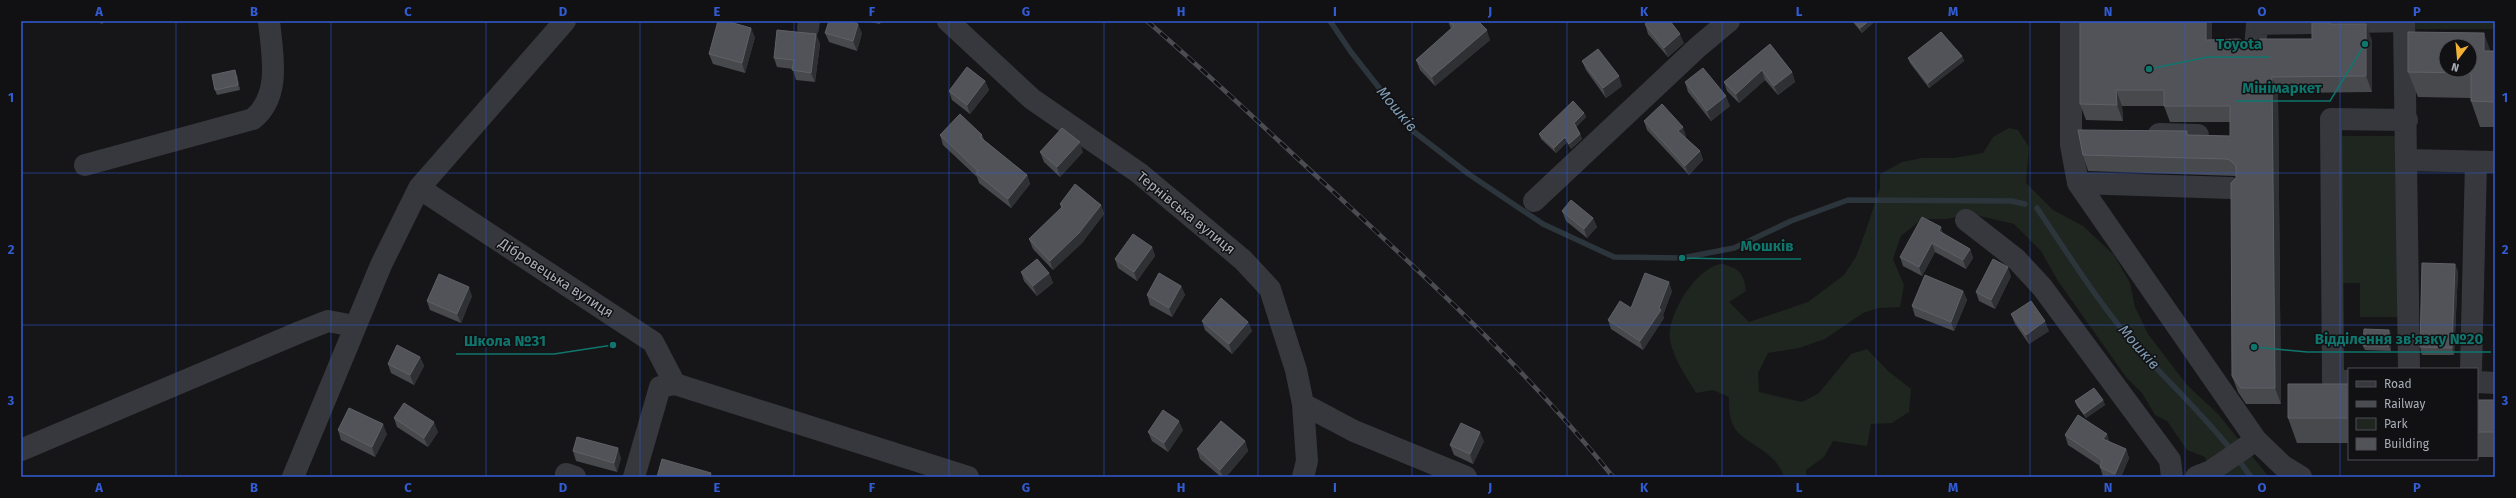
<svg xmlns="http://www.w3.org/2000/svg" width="2516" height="498" viewBox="0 0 2516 498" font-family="'Fira Sans',sans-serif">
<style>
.green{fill:#1e261f}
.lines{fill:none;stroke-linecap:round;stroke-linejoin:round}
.stream{stroke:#2c353c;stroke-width:5.5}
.minor{stroke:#37383d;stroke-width:22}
.rail-casing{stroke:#4a4c52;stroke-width:4.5}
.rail{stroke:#111113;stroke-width:3;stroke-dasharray:9;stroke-linecap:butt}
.wall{fill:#47494d}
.shaded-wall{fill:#2f3033}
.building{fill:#525359;stroke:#5f6168;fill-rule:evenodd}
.grid{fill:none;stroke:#325cd3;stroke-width:1;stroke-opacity:0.55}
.labels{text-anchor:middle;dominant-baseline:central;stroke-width:3;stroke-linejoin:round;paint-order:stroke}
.street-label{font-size:14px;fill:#a8adb8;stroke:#111113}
.water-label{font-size:15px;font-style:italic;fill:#7f9bb3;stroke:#111113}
.leader{fill:none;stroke:#0f766e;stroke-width:1.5}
.callout-dot{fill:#0f766e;stroke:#111113;stroke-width:1.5}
.callout-label{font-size:15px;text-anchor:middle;font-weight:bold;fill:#0f766e;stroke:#111113;stroke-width:3;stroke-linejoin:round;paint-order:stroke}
.neatline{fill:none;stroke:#325cd3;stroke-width:1.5}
.grid-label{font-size:13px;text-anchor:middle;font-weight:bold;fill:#325cd3}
</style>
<rect width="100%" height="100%" fill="#161618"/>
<path class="green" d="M2408,21H2495V29H2408Z
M2009,128L2018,130L2029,147L2026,183L2053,210L2083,226L2114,255L2130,283L2135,307L2148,334L2187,385L2218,414L2269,477H2211L2205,457L2187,450L2167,421L2155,415L2142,393L2126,377L2058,281L2041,251L2014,224L1971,214L1946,219H1922L1901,236L1893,259L1904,285L1900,307L1878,308L1863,313L1825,339L1799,348L1768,353L1758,373L1759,392L1802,402L1819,393L1851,354L1867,349L1888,371L1911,389L1909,412L1892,423L1871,424L1867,446L1833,441L1824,457L1806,470V477H1784C1775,448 1742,445 1733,425C1729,416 1729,407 1729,397L1713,390L1696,393C1686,376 1674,360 1670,340C1666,316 1697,266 1722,264C1726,264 1730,267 1734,268C1743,273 1745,281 1746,291L1729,302L1749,322L1808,302L1844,275L1856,257L1866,230L1880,188V174L1902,162L1922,158H1954L1983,153L1993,137Z
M2340,136H2397L2398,317H2360V283H2340Z"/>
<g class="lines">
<path class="stream" d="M1330,21L1351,52L1413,131L1470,175L1543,224L1614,257L1682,258L1734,248L1791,221L1848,200L2011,201L2025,204
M2037,208C2068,254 2098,302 2134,344C2166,380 2202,413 2232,451
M2237,458L2251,477"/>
<path class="minor" d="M948,21L1032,99L1139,173L1243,260L1270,289L1296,370L1303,404L1307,461L1303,477
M2071,21V145L2078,183L2256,440L2283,466L2301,477
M2404,21L2409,369
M808,28L809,21
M2255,49L2257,24L2404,21
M2159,134L2198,135
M2407,160L2495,162
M85,165L253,119C282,95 272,54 269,21
M2078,183L2231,188
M419,188L653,342L675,384
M1534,201L1698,47L1729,21
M1966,220L2016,259L2042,287L2170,460L2172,477
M2471,369L2476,162
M2349,381H2333L2331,119L2407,120
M2477,382L2495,383
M1303,404L1354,431L1466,477
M21,450L300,332L328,321L354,326
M293,477L381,265L419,188L565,21
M566,477V474L575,477
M634,477L660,387L675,384L968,477
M2196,477L2211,471L2256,440"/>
<g class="rail-casing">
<path id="rail" d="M1147,21C1212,77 1275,138 1338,196C1434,285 1531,374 1613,477"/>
</g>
<use href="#rail" class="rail"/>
</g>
<path class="wall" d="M100,21H107L101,24Z
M865,21H881L880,24Z
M1448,21H1478L1490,40L1435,86L1420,70L1416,60L1451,29Z
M1852,21H1873V23L1862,33Z
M1645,24L1684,43L1668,57L1648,34Z
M2332,24L2372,40V92L2278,93L2281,404H2246L2238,392L2232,376L2236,176L2088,171L2083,155L2189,135L2230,136V122H2170L2164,106H2122L2123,121L2086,120L2080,104L2212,40L2249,45L2312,39Z
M825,33H862L857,51L829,42Z
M816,34L820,44L815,82L796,80L793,69L777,67L774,58Z
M755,37L745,73L713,64L709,54Z
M1770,44L1792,72L1795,82L1778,95L1765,80L1739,103L1727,91L1724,82Z
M2491,51H2495V127H2480L2471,101V98L2418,97L2408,72Z
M1962,56L1964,61L1929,88L1910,63L1908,58Z
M1582,61L1622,86L1606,98L1586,70Z
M237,75L240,90L217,95L215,90Z
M985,81L989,90L970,114L952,100L949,91Z
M1685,82L1730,106L1711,121L1688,92Z
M1584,113L1586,117L1576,127L1580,134L1582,139L1571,149L1567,142L1556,153L1541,139L1539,134Z
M1644,121L1686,136L1685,137L1700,151L1703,160L1689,175L1647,130Z
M940,135H982L984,140L1027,175L1030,184L1011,208L979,183L977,177L943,145Z
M1040,152H1083L1060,177L1044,162Z
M1060,204L1101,205L1104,214L1082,243L1053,270L1033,249L1029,239L1061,208Z
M1562,211L1593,218L1597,227L1587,238L1566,221Z
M1943,234L1970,249L1973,258L1966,269L1935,252L1922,276L1903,266L1900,257Z
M1152,247L1155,256L1137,281L1118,268L1115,259Z
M2458,271L2454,355H2422L2420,347Z
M1021,272L1049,273L1053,283L1037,296L1024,281Z
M2011,276L1995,309L1979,301L1976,292Z
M1181,286L1185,295L1172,317L1150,305L1147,295Z
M1672,291L1663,315L1664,318L1643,350L1611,329L1608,320L1631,308Z
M1963,291L1967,300L1954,331L1915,316L1912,306Z
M472,296L461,323L430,310L427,301Z
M2011,314L2049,331L2029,344L2015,324Z
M1202,321L1248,322L1252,331L1232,354L1205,330Z
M2391,334V351L2365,350L2363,346Z
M420,357L424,366L414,385L391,373L388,364Z
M2349,384V443H2297L2288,418Z
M2103,400L2105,405L2086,418L2077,406L2075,401Z
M2477,400H2495V457H2477Z
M394,418L438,432L428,447L397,427Z
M338,430L387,434L375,457L341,440Z
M1183,430L1168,452L1152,441L1148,432Z
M2065,435L2110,442L2126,449L2129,458L2121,477H2105L2103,476L2100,467V466L2068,445Z
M1245,441L1248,451L1226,477H1221L1200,459L1197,449Z
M1484,441L1473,464L1454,455L1450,445Z
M573,451L621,458L617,472L576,461Z"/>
<path class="shaded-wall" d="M1869,21H1873V23L1862,33L1860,28Z
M2206,21H2212V56L2206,40Z
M858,24L862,33L857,51L853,41Z
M2366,24L2372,40V92L2366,76Z
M751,28L755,37L745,73L742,63Z
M1487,30L1490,40L1435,86L1432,77Z
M2484,33L2493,58L2484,51Z
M816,34L820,44L815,82L811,73Z
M1680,34L1684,43L1668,57L1664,48Z
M1962,56L1964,61L1929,88L1928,83Z
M235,70L237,75L240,90L238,85Z
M1762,70L1765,80L1739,103L1736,94Z
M1792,72L1795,82L1778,95L1774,86Z
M1619,76L1622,86L1606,98L1603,88Z
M2272,77L2278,93L2281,404L2275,388Z
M985,81L989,90L970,114L967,105Z
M2116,90L2122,106L2123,121L2117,105Z
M1726,96L1730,106L1711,121L1707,111Z
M1584,113L1586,117L1575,128L1574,123Z
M1683,127L1686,136L1682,140L1678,131Z
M1580,134L1582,139L1571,149L1569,144Z
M1565,137L1567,142L1556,153L1554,148Z
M1080,142L1083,152L1060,177L1057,167Z
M1700,151L1703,160L1689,175L1685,166Z
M1027,175L1030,184L1011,208L1008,199Z
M1101,205L1104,214L1082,243L1053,270L1050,261Z
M1593,218L1597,227L1587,238L1584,229Z
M1941,227L1944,236L1939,231Z
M1932,243L1935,252L1922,276L1919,267Z
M1152,247L1155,256L1137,281L1134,272Z
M1970,249L1973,258L1966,269L1963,260Z
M2455,264L2458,271L2454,355L2452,348Z
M2008,267L2011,276L1995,309L1991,300Z
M1049,273L1053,283L1037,296L1033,286Z
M1669,282L1672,291L1663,315L1664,318L1643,350L1640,341L1659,308Z
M1181,286L1185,295L1172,317L1169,308Z
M469,287L472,296L461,323L457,314Z
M1963,291L1967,300L1954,331L1951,322Z
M2045,321L2049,331L2029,344L2026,335Z
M1248,322L1252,331L1232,354L1229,344Z
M2389,330L2391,334V351L2389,346Z
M420,357L424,366L414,385L410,375Z
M2103,400L2105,405L2086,418L2084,414Z
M1179,421L1183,430L1168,452L1164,443Z
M434,422L438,432L428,447L424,438Z
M383,424L387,434L375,457L372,447Z
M1480,432L1484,441L1473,464L1470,454Z
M2107,434L2110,443L2103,439Z
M1245,441L1248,451L1226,477H1223L1220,470Z
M618,448L621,458L617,472L614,463Z
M2126,449L2129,458L2121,477H2116L2115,474Z"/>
<path class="building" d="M718,21H726L751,28L742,63L709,54Z
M829,21H848L858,24L853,41L825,33Z
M1449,21H1478L1487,30L1432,77L1416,60L1454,26Z
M1649,21H1670L1680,34L1664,48L1645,24Z
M1854,21H1869L1860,28Z
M2080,21H2206V40L2239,39L2249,45L2255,44L2260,39H2312V21H2330V24H2366V76L2272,77L2275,388H2241L2232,376L2231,183L2236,178V166L2230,160L2226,159L2083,155L2078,130L2187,131V135L2230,136V106H2164V90H2116L2117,105L2080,104Z
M777,30L816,34L811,73L792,70L794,60L774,58Z
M1941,32L1962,56L1928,83L1908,58Z
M2408,32L2484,33V51H2495V102L2471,101V73L2408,72ZM2446,46H2470V70H2446Z
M1770,44L1792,72L1774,86L1762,70L1736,94L1724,82Z
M1598,49L1619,76L1603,88L1582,61Z
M967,67L985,81L967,105L949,91Z
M1703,68L1726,96L1707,111L1685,82Z
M235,70L238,85L215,90L212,75Z
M1573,101L1584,113L1574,123L1580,134L1569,144L1565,137L1554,148L1539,134Z
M1662,104L1683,127L1678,131L1700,151L1685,166L1644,121Z
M960,114L982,135L980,137L1027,175L1008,199L976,173L978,171L940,135Z
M1062,128L1080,142L1057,167L1040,152Z
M1075,184L1101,205L1079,233L1050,261L1029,239L1063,206L1060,204Z
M1571,200L1593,218L1584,229L1562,211Z
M1922,217L1941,227L1939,231L1970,249L1963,260L1932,243L1919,267L1900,257Z
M1133,234L1152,247L1134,272L1115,259Z
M1037,259L1049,273L1033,286L1021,272Z
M1993,259L2008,267L1991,300L1976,292Z
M2422,263L2455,264L2452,348L2420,347Z
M1159,273L1181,286L1169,308L1147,295Z
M1645,273L1669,282L1659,308L1661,310L1640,341L1608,320L1620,301L1631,308Z
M439,274L469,287L457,314L427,301Z
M1925,275L1963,291L1951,322L1912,306Z
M1221,298L1248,322L1229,344L1202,321Z
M2031,301L2045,321L2026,335L2011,314Z
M2364,329L2389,330V346H2363Z
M397,345L420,357L410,375L388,364Z
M2288,384H2349V418H2288Z
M2094,388L2103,400L2084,414L2075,401Z
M2477,400H2495V432H2477Z
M404,403L434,422L424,438L394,418Z
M349,408L383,424L372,447L338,430Z
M1163,410L1179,421L1164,443L1148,432Z
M2078,415L2107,434L2103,439L2126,449L2115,474L2100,467L2102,460L2065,435Z
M1221,421L1245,441L1220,470L1197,449Z
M1461,423L1480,432L1470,454L1450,445Z
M577,437L618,448L614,463L573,451Z
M662,459L711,473L710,477H657Z"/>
<path class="grid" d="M176,21V477M331,21V477M486,21V477M640,21V477M794,21V477M949,21V477M1104,21V477M1258,21V477M1412,21V477M1567,21V477M1722,21V477M1876,21V477M2030,21V477M2185,21V477M2340,21V477M21,173H2495M21,325H2495"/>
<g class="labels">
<g class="street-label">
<text transform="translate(1186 213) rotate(39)">Тернівська вулиця</text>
<text transform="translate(556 278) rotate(33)">Дібровецька вулиця</text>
</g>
<g class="water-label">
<text transform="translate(1397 109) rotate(50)">Мошків</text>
<text transform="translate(2139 347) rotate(49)">Мошків</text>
</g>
</g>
<path class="leader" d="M2149 69L2208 57H2270M2365 44L2330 101H2235M1682 258L1732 259H1801M2254 347L2307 352H2491M613 345L554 354H456"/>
<g class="callout-dot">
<circle cx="2149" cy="69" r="4"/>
<circle cx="2365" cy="44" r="4"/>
<circle cx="1682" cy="258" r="4"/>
<circle cx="2254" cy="347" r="4"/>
<circle cx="613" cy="345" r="4"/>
</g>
<g class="callout-label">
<text x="2239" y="49">Toyota</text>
<text x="2282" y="93">Мінімаркет</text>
<text x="1767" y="251">Мошків</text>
<text x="2399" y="344">Відділення зв'язку №20</text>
<text x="505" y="346">Школа №31</text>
</g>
<rect width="2516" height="498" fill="none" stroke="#111113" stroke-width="44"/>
<rect x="2348" y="368" width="130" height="92" fill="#111113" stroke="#4d4f55"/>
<rect x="2356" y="381" width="20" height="6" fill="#37383d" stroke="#4d4f55"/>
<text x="2384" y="388" font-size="12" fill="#a8adb8">Road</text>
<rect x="2356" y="401" width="20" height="6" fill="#4a4c52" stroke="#4d4f55"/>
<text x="2384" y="408" font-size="12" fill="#a8adb8">Railway</text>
<rect x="2356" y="418" width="20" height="12" fill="#1e261f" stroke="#4d4f55"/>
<text x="2384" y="428" font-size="12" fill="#a8adb8">Park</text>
<rect x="2356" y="438" width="20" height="12" fill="#525359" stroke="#4d4f55"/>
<text x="2384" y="448" font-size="12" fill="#a8adb8">Building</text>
<g transform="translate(2458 58) rotate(196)"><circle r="19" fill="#111113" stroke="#4d4f55"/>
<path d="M0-3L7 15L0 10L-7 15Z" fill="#f2b134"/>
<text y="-6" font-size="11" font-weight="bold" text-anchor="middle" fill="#a8adb8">N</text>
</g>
<rect x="22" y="22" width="2472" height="454" class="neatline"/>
<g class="grid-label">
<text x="99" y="16">A</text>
<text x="254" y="16">B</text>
<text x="408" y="16">C</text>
<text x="563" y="16">D</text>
<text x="717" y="16">E</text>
<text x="872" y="16">F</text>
<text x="1026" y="16">G</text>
<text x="1181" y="16">H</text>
<text x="1335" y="16">I</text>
<text x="1490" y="16">J</text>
<text x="1644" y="16">K</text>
<text x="1799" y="16">L</text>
<text x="1953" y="16">M</text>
<text x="2108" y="16">N</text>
<text x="2262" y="16">O</text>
<text x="2417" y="16">P</text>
<text x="11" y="102">1</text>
<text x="2505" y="102">1</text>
<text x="11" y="254">2</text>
<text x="2505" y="254">2</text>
<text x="11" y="405">3</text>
<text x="2505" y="405">3</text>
<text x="99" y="492">A</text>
<text x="254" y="492">B</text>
<text x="408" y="492">C</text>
<text x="563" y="492">D</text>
<text x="717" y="492">E</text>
<text x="872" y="492">F</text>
<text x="1026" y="492">G</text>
<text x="1181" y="492">H</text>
<text x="1335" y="492">I</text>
<text x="1490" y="492">J</text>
<text x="1644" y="492">K</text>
<text x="1799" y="492">L</text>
<text x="1953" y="492">M</text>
<text x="2108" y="492">N</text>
<text x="2262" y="492">O</text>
<text x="2417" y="492">P</text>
</g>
</svg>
